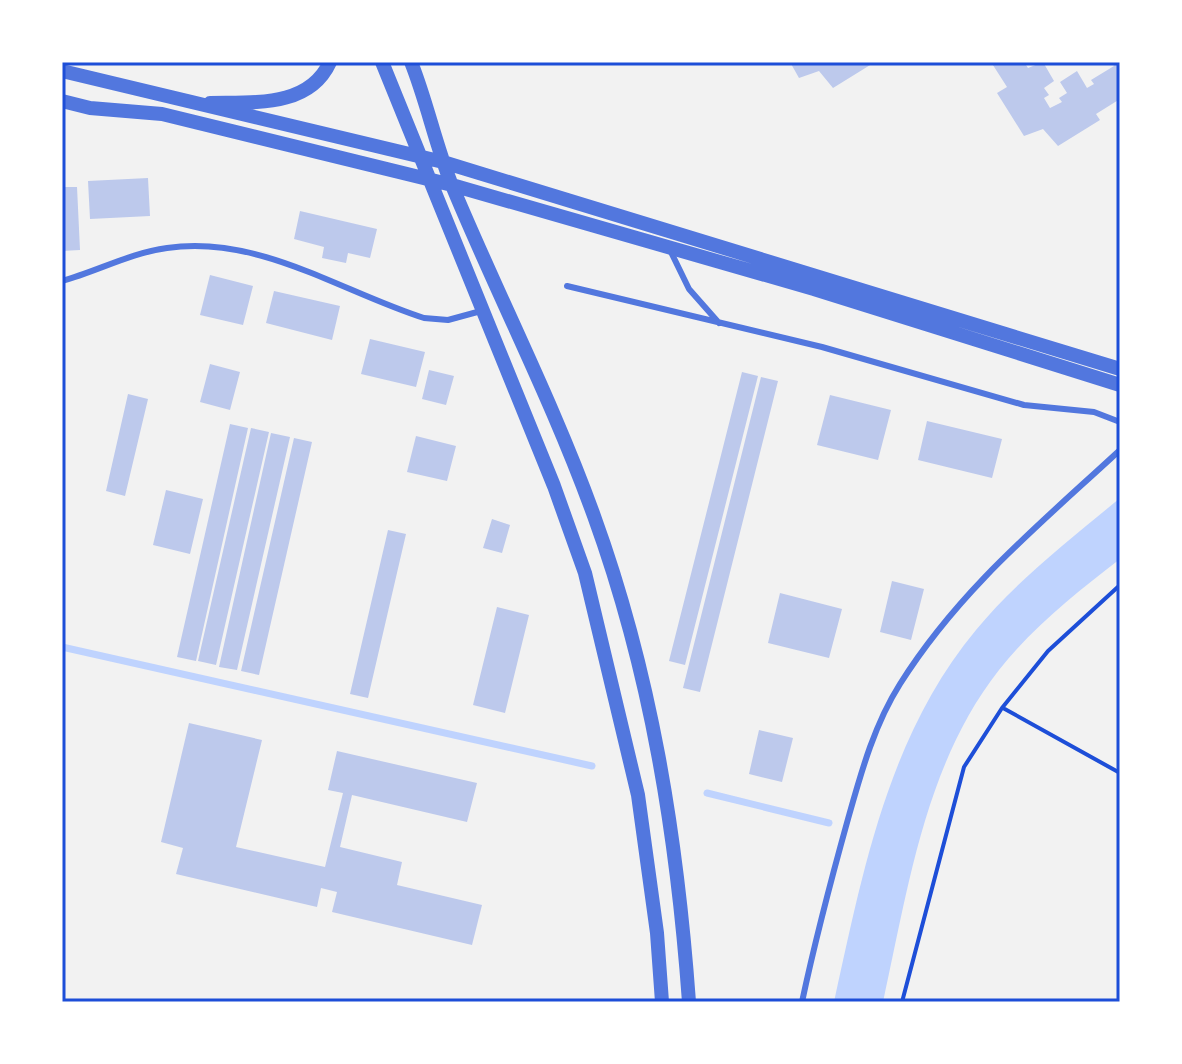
<svg xmlns="http://www.w3.org/2000/svg" width="1182" height="1064" viewBox="0 0 1182 1064" font-family="'Roboto Condensed',sans-serif">
<style>
.water{fill:#bfd3fe}
.lines{fill:none;stroke-linecap:round;stroke-linejoin:round}
.stream{stroke:#bfd3fe;stroke-width:7}
.building{fill:#bdc9ec}
.path{stroke:#1d4ed8;stroke-width:4}
.service{stroke:#5277de;stroke-width:6}
.tertiary{stroke:#5277de;stroke-width:14}
.neatline{fill:none;stroke:#1d4ed8;stroke-width:3}
</style>
<rect width="100%" height="100%" fill="#f2f2f2"/>
<path class="water" d="M1120,498V559C1077,592 1032,628 999,670C925,764 908,889 883,1002H834C863,871 888,736 976,630C1017,580 1071,539 1120,498Z"/>
<g class="lines">
<path class="stream" d="M62,647L592,766
M707,793L829,823"/>
</g>
<path class="building" d="M790,62H875L833,88L819,71L799,78Z
M991,62H1024L1028,68L1043,62L1054,81L1044,88L1049,95L1044,98L1050,108L1062,102L1059,98L1067,93L1060,82L1077,71L1087,88L1094,84L1091,80L1114,66L1111,62H1120V99L1096,114L1100,120L1058,146L1043,129L1024,136L997,93L1007,87Z
M148,178L150,216L90,219L88,181Z
M62,187H77L80,250L62,251Z
M300,211L377,229L370,258L348,253L346,263L322,258L324,247L294,239Z
M210,275L253,286L243,325L200,315Z
M274,291L340,306L332,340L266,323Z
M370,339L425,352L416,387L361,374Z
M210,364L240,372L230,410L200,402Z
M429,370L454,376L446,405L422,399Z
M742,372L758,376L685,665L669,661Z
M761,377L778,381L700,692L683,688Z
M128,394L148,399L125,496L106,491Z
M830,395L891,410L878,460L817,445Z
M927,421L1002,439L992,478L918,460Z
M230,424L248,428L196,661L177,657Z
M251,428L269,432L216,665L198,661Z
M271,433L290,437L237,670L219,667Z
M416,436L456,446L447,481L407,472Z
M294,438L312,442L259,675L241,671Z
M166,490L203,499L190,554L153,545Z
M492,519L510,525L502,553L483,548Z
M388,530L406,534L368,698L350,694Z
M892,581L924,589L911,640L880,632Z
M780,593L842,609L829,658L768,643Z
M497,607L529,615L505,713L473,705Z
M189,723L262,740L236,847L325,867L343,793L328,790L337,751L477,783L467,822L352,795L340,847L402,862L397,885L482,905L472,945L332,912L337,892L321,888L317,907L176,874L183,848L161,842Z
M759,730L793,738L782,782L749,774Z"/>
<g class="lines">
<path class="path" d="M1003,708L1120,773
M902,1002L964,767L1002,708L1048,651L1120,585"/>
<path class="service" d="M670,250L689,289L719,323
M62,281C98,271 130,253 167,248C257,234 342,292 424,318L448,320L481,311
M567,286L822,347L1024,405L1094,412L1120,422
M802,1002C815,941 831,880 848,819C861,773 874,725 900,684C959,590 1040,524 1120,450"/>
<path class="tertiary" d="M382,62L554,486L585,573L638,795L657,933L662,1002
M411,62C427,102 435,143 451,183C497,294 553,402 594,516C651,673 677,836 689,1002
M62,71L443,162L1120,369
M62,101L90,108L162,114L452,185L814,289L1120,385
M210,103C253,102 309,108 330,62"/>
</g>
<rect width="1182" height="1064" fill="none" stroke="#ffffff" stroke-width="128"/>
<rect x="64" y="64" width="1054" height="936" class="neatline"/>
</svg>
